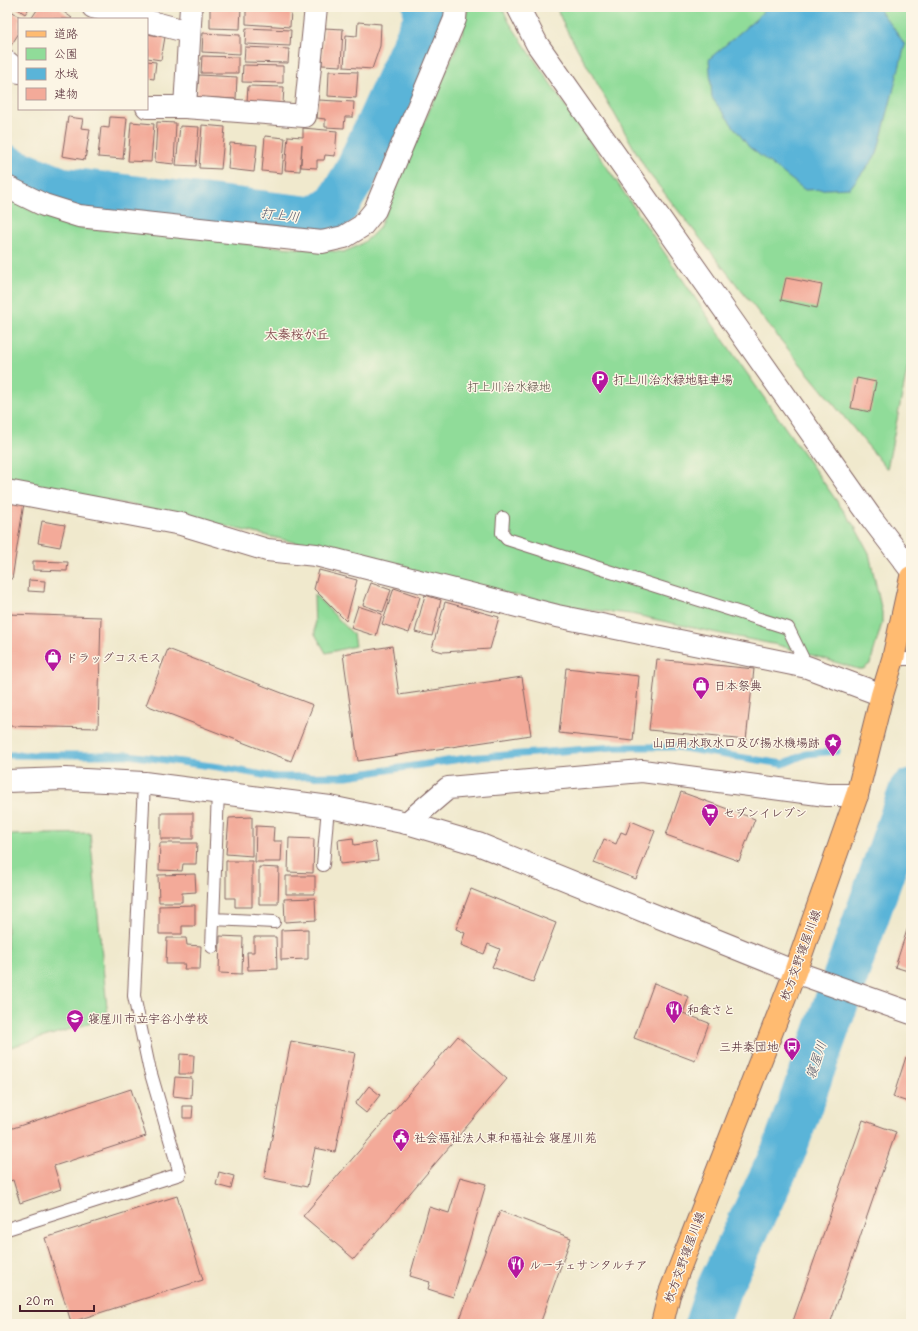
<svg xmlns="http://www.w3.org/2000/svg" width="918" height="1331" viewBox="0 0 918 1331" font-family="Delius,'Klee One',sans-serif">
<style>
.green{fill:#90dc99;stroke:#6d7e62}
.water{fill:#5ab4d8;stroke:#526a82}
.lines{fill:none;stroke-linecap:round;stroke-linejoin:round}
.stream{stroke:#5ab4d8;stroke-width:7}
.river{stroke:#5ab4d8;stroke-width:45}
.building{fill:#f3aa99}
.service-casing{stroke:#846664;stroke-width:14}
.minor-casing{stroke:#846664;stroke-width:24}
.tertiary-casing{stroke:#846664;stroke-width:24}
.primary-casing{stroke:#846664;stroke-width:24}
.service{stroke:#fff;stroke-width:12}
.minor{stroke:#fff;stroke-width:22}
.tertiary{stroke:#fff;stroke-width:22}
.primary{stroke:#ffbb71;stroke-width:22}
.labels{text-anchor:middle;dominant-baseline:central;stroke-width:3;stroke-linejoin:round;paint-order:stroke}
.poi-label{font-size:12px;fill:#4a1f2b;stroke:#fcf5e5;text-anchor:start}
.park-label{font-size:12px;fill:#5c4e46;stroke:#fcf5e5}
.street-label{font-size:12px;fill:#4a1f2b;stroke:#fcf5e5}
.water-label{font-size:13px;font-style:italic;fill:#505368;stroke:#fcf5e5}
.neighbourhood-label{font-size:13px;font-weight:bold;fill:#855052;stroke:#fcf5e5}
</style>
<rect width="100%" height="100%" fill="#fcf5e5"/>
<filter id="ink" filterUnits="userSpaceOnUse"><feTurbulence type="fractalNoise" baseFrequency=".025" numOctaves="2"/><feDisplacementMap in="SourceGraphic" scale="8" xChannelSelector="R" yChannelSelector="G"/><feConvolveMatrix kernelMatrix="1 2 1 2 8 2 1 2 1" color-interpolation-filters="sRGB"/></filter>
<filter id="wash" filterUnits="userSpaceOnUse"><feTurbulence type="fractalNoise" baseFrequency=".012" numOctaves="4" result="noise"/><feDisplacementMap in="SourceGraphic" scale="16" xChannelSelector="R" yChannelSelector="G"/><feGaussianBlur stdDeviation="0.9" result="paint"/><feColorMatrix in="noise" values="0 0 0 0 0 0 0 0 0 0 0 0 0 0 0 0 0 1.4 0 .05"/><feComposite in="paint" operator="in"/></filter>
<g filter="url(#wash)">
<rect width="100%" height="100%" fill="#f0e9cd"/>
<path class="green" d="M468,7H502L509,22L720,335L855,527L869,553L882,612V623L870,664L863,669H858L778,645L717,633L631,614L582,609L461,584L302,544L143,507L7,483V198L36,213L85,229L148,232L256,245L343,252C360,246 367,241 379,228L462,34Z
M556,7H911V351L887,469L774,332L647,171L565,27Z
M314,594L353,634L355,646L326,653L315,634Z
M90,833L108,1018L7,1048V835Z"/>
<path class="water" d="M767,7H877L896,31L905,45L877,154L850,188L805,190L749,147L712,98L709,59L756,19Z"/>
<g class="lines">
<path class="stream" d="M7,755H128L219,767L274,777L347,776L467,758L616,747H676L783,764L806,754L837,751"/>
<path class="river" d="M7,167L12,170L60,189L314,219L336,206L355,175L426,19L425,7
M707,1324L719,1288L783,1153L911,791"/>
</g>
<g id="blocks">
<path class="building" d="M15,7H30L25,14Z
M39,7H62L61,10L72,18L71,19H31Z
M210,7H241L240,29L210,28Z
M246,7L291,10L290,27L246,24Z
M7,8L23,19H19V33L8,50L7,49Z
M358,22L381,24L380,46L372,69L344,67L346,35L357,36Z
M246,28L291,30L290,46L245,44Z
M324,28L343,29L341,66L322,65Z
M203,33L240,35V54L202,52Z
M147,34L165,37L161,60L147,58Z
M245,47L289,49L288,63L244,62Z
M202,56L238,57V73H201Z
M147,61L156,62L154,79L147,78Z
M243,65L283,66V83L242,82Z
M329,71L358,72L356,98L328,96Z
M199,75L237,77L236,99L197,97Z
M248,86L284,87L283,103L247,102Z
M319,100L354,102L353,117H345L344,128L325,127V119L317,118Z
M68,117L83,119L81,128L90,129L85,160L62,156Z
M110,117L127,118L123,159L98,157L101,127L109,128Z
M131,122L154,124L151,162L128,161Z
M157,122L176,123L174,164L155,162Z
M202,125L225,127L221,169L199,168Z
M180,126L199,127L196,166L176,165Z
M303,128L337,131L335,156L325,155L324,160H317V168L301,167L302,144L300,171L285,170L288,136L303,137Z
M265,136L285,138L282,173L262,171Z
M230,143L257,145L254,172L228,169Z
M786,278L822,285L817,308L781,300Z
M857,378L876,382L870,412L851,408Z
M7,501L24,503L12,579L7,578Z
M42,521L65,525L60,547L38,543Z
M33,561L68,562L67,571L33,570Z
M319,570L357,580L346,621L314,589Z
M29,580L45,581L44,592L28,591Z
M371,583L391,590L383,612L363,605Z
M394,588L420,597L409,633L382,624Z
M425,595L441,600L432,636L415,632Z
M445,602L499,617L490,649L443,652L432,649Z
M358,606L382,614L376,636L351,628Z
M7,614L101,617L98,728L7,726Z
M392,646L399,695L522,677L531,735L358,761L343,654Z
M168,649L313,705L291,761L146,705Z
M657,659L754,669L746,740L649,730Z
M566,668L639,676L633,741L559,733Z
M681,792L755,819L739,861L666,835Z
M161,813H193V839H161Z
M252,817V856L226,854L229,818Z
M631,821L655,831L636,879L594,863L604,839L616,844L621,832L626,834Z
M256,826L274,827L273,841H282L281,862H255Z
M289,838L314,839L313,873L288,872Z
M353,838L354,845L375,842L378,860L340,864L338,840Z
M160,843H197L196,864H183L182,871L159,870Z
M226,861H252V907H235V898H226Z
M259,867L279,868L278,904H259Z
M195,874L196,892L182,893V902H159L158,875Z
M286,876H315V894H286Z
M471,889L556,923L533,982L492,967L500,949L488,944L484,954L461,945L465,933L456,929Z
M315,898L316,920L285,922L284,899Z
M195,905V926H182V934H159V906Z
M909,924L911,925V972L895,967Z
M308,929V959L281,960V930Z
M220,936L243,937L242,974L219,973Z
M254,937H276L277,969L248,970L247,952H254Z
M167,938H186L187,945L201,946L200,969H184L185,964H166Z
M654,983L689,997L683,1013L709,1023L695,1061L634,1038Z
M458,1036L507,1079L354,1259L303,1216Z
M291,1041L355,1053L335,1152L315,1148L307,1187L264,1178Z
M180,1054L194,1055L193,1074H179Z
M906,1057L911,1058V1103L893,1097Z
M175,1077L192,1078L191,1098L173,1096Z
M369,1086L380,1095L366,1113L355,1104Z
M131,1089L146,1136L54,1166L61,1189L20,1203L13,1180L7,1182V1130Z
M183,1106H193L192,1118H183Z
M863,1120L896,1132L830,1324H792Z
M219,1172L234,1176L231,1189L216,1185Z
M460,1177L486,1184L453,1297L428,1289L430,1282L410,1276L429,1207L449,1213Z
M177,1196L203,1280L71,1322L45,1238Z
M500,1211L571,1238L540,1324H475L460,1319Z"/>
</g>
</g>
<g filter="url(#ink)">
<use href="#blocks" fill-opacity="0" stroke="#846664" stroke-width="1"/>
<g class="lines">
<g class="service-casing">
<path id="service" d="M503,518L502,533L507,539L788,628L807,667
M893,659H911
M323,865L328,807
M213,919L274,922
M212,947L218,792
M7,1229L180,1174L149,1067L134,996L144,783"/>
</g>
<g class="minor-casing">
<path id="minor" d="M93,7L138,19
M147,21L189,32
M7,62L19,72
M147,107H185L191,7
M185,107L305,116L316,7
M7,187L44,205L79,216L322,242L344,237L362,226L375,210L455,19L456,7
M7,491L181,524L267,550L316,555L557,616L807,667L882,695
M407,823L448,788L642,771L826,795H857"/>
</g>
<g class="tertiary-casing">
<path id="tertiary" d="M518,7L537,44L872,519L911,570
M7,781L65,779L144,783L330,807L407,823L478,844L795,972L911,1013"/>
</g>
<g class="primary-casing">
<path id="primary" d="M662,1324L669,1295L795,972L857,795L882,695L893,659L911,577"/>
</g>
<use href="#service" class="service"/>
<use href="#minor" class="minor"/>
<use href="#tertiary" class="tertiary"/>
<use href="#primary" class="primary"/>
</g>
</g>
<defs>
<g id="parking-pin" transform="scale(0.9)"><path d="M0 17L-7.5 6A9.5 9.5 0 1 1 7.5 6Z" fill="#b5179e" stroke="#fcf5e5"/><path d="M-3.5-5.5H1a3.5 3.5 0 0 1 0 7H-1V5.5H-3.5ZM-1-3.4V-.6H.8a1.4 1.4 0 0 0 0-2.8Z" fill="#fff"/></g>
<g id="shop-pin" transform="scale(0.9)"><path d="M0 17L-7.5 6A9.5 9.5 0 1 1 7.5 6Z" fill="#b5179e" stroke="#fcf5e5"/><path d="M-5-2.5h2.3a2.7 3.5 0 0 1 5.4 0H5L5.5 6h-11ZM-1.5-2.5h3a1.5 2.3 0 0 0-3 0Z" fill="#fff"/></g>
<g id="sight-pin" transform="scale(0.9)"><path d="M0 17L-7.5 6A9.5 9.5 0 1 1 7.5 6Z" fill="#b5179e" stroke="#fcf5e5"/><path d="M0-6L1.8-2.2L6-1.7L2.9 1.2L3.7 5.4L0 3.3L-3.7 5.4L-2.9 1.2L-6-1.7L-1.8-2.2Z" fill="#fff"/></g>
<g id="supermarket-pin" transform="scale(0.9)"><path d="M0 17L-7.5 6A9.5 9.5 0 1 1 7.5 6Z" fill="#b5179e" stroke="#fcf5e5"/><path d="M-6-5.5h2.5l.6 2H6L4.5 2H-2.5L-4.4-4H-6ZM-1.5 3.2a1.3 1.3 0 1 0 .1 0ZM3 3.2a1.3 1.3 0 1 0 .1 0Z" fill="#fff"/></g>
<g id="restaurant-pin" transform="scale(0.9)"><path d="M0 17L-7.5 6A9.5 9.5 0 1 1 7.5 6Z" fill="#b5179e" stroke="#fcf5e5"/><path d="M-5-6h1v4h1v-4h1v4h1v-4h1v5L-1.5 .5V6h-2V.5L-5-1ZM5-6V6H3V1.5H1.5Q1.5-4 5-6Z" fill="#fff"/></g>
<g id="school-pin" transform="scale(0.9)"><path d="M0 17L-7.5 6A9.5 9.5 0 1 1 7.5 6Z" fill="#b5179e" stroke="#fcf5e5"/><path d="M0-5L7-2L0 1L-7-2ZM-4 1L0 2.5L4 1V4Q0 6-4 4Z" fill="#fff"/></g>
<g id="bus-pin" transform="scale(0.9)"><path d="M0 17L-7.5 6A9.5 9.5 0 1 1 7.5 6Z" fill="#b5179e" stroke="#fcf5e5"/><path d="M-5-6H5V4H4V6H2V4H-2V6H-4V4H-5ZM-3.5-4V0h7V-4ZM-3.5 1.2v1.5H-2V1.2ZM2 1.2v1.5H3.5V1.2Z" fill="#fff"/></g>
<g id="civic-pin" transform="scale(0.9)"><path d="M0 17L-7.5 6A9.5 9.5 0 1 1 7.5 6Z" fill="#b5179e" stroke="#fcf5e5"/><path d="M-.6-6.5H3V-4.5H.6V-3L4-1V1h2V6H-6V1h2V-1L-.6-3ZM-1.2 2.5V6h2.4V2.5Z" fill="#fff"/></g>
</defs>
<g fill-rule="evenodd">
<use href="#parking-pin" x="600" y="379"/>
<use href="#shop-pin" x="53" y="657"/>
<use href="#shop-pin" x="701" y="685"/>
<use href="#sight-pin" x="833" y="742"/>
<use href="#supermarket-pin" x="710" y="812"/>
<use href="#restaurant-pin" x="674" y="1009"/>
<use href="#school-pin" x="75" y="1018"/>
<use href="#bus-pin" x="792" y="1046"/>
<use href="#civic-pin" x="401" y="1137"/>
<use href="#restaurant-pin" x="516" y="1264"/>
</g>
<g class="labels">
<g class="poi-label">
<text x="613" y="379">打上川治水緑地駐車場</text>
<text x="66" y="657">ドラッグコスモス</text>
<text x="714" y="685">日本祭典</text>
<text x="820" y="742" text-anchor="end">山田用水取水口及び揚水機場跡</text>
<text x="723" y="812">セブンイレブン</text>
<text x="687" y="1009">和食さと</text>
<text x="88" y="1018">寝屋川市立宇谷小学校</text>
<text x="779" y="1046" text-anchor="end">三井秦団地</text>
<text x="414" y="1137">社会福祉法人東和福祉会 寝屋川苑</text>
<text x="529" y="1264">ルーチェサンタルチア</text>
</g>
<g class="park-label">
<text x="509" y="386">打上川治水緑地</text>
</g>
<g class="street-label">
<text transform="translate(800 955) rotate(-70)">枚方交野寝屋川線</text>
<text transform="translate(684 1257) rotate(-70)">枚方交野寝屋川線</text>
</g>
<g class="water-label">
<text transform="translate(280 215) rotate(7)">打上川</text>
<text transform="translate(816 1060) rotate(-71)">寝屋川</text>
</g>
<g class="neighbourhood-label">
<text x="297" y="334">太秦桜が丘</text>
</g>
</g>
<rect width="918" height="1331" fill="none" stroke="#fcf5e5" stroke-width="24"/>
<rect x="18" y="18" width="130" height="92" fill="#fcf5e5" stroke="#b59f9b"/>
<rect x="26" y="31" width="20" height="6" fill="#ffbb71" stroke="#b59f9b"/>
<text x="54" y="38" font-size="12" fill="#4a1f2b">道路</text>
<rect x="26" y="48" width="20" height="12" fill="#90dc99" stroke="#b59f9b"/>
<text x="54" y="58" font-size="12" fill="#4a1f2b">公園</text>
<rect x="26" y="68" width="20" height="12" fill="#5ab4d8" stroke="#b59f9b"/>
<text x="54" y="78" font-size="12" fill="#4a1f2b">水域</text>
<rect x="26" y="88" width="20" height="12" fill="#f3aa99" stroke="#b59f9b"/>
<text x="54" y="98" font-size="12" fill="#4a1f2b">建物</text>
<path d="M20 1305v6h74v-6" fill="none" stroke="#4a1f2b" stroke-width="2"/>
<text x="26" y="1305" font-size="12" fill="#4a1f2b" stroke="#fcf5e5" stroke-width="3" paint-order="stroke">20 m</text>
</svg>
